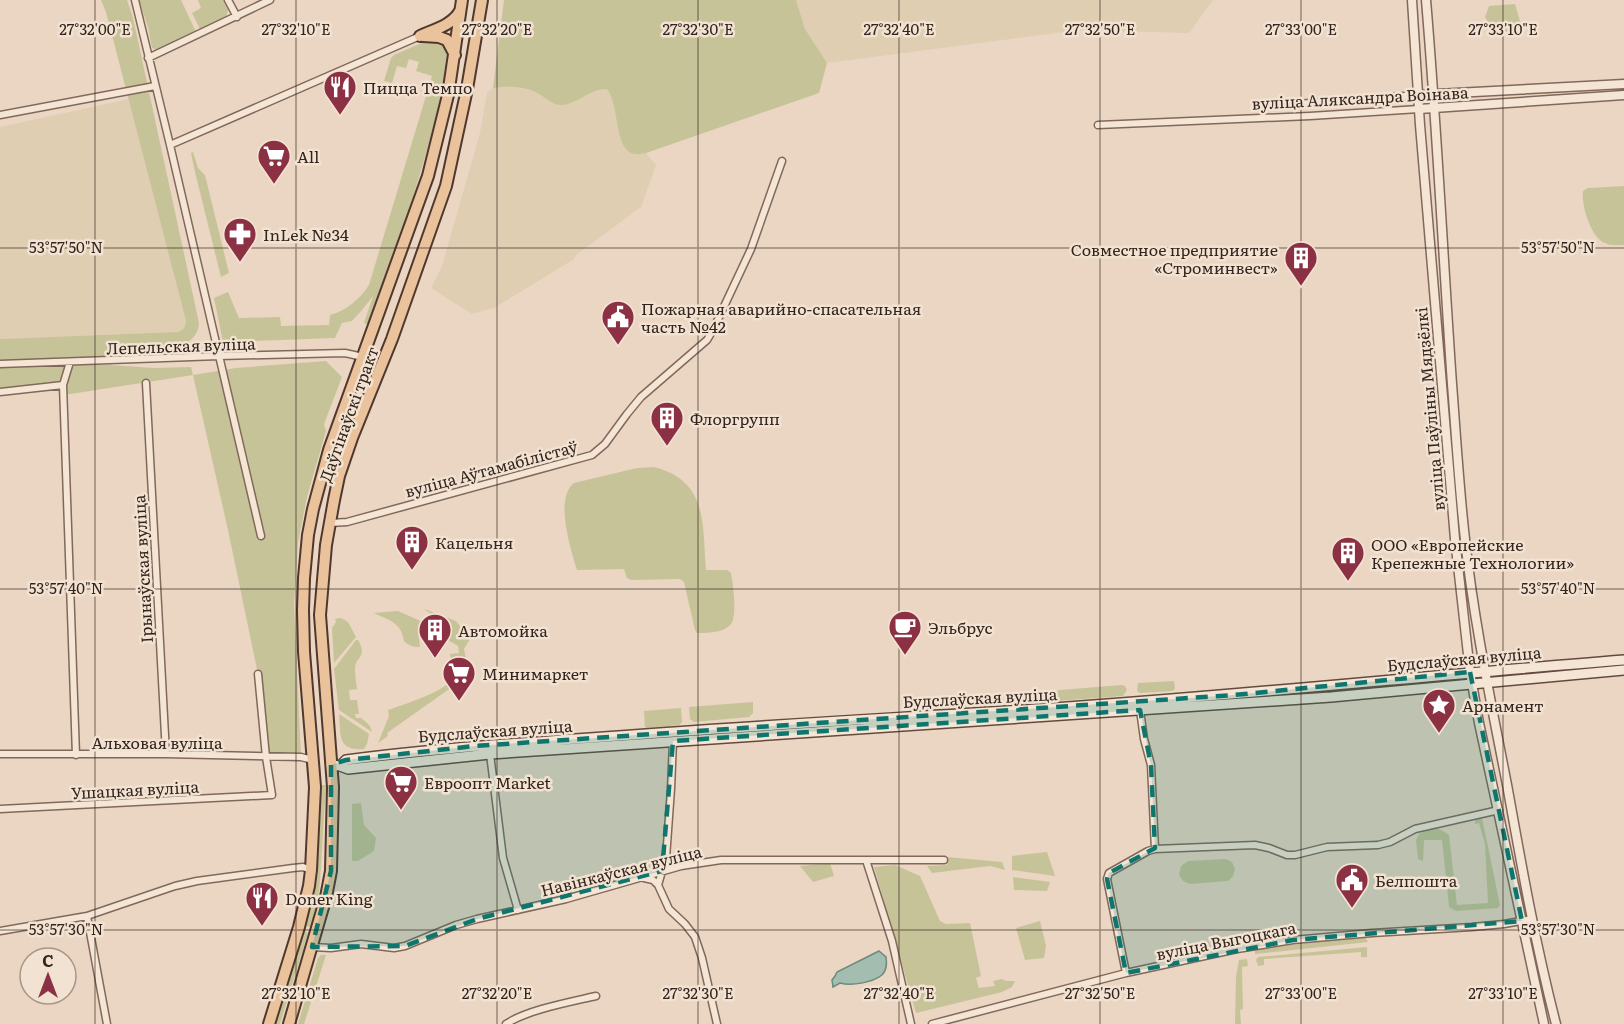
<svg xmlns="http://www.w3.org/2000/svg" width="1624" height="1024" viewBox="0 0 1624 1024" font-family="Literata,serif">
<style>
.farmland{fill:#dfceb1}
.green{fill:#c7c398}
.water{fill:#a4bdb1;stroke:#6c8a7d;stroke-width:1.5}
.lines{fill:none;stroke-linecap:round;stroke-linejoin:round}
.minor-casing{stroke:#82685b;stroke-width:9}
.tertiary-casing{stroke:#82685b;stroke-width:11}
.secondary-casing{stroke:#644a3e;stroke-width:12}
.primary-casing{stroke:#50382f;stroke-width:14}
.minor{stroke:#f5e5d5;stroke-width:6}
.tertiary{stroke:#f5e5d5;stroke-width:8}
.secondary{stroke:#f5e5d5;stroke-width:9}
.primary{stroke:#eac39d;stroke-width:10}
.marked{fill:#0f766e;fill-opacity:0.2;stroke:#0f766e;stroke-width:4.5;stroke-dasharray:12 8;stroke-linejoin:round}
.ticks{fill:none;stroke:#33241e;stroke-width:1.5;stroke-opacity:0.45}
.labels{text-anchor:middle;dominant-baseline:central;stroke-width:5;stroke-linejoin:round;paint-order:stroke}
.poi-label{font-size:16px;fill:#33241e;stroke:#f2e2d1;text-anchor:start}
.street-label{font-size:16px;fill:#33241e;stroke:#f2e2d1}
.ticks-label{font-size:15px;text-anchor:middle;fill:#33241e;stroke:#f2e2d1;stroke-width:5;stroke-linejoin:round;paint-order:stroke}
</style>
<rect width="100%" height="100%" fill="#ead6c2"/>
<path class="farmland" d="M796,0H1213L1189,33L1079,30L827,63L805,29Z
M512,86L532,91L558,105L567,103L600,88L607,89L612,95L619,133L626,149L633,154L646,153L656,165L641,207L576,255L574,259L494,308L472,314L431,288L442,266L480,133L487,93L493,88Z
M129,99L186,321L185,327L182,330L177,332L0,339V127Z"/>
<path class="green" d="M101,0H127L133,18L199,323C197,354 152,349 130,350L129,360L79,363L154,368L191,367L193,375L236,368L326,361L342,377L324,424L326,431L307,497L298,543L294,604L301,757H266L258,674L228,530L193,375L64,395L63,385L0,392V339L177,332C184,330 185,328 186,321L106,12Z
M139,0H181L196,32L157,50L152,48L148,27Z
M198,0H225L229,6L226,18L200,29L192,13L201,8Z
M504,0H796L805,29L827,63L819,93L646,153C641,154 635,155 631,153C614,145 619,103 607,89C590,88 576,106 559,105C552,104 542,95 535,92C521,86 508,86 493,88Z
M1515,4L1523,31L1493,32L1485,17L1489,6Z
M433,38H436L449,49C444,95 430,140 417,184C402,232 385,278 369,325L364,323L373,296L362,310L352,321L342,323L335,338L223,342L214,298L228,292L239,318L280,317L281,326L329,325L330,315C346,311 360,299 369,285L432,76L416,71L419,62L409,59L406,68L397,66L392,83L384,81L391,58L394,55Z
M193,152L198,168L205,175L229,273L221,277L194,168L191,153Z
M1624,186V245C1618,245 1610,246 1605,243C1591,238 1581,205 1583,191L1588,188Z
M654,467C709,481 702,525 706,570H727L731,573C733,584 738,618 730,625C723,633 707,633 697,633L695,630L684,582L680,579L631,580L627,578L624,569L577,570C571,550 554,498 574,483L637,468Z
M424,609L456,621L470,639L464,649L469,675L387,733L388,736L378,743L389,716L388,710C402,705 448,691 452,678C454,670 451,661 450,654L459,653L458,646L448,640C444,620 440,620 424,609Z
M398,611L427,624L428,629L418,632L420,647C414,647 409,646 404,641C401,622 390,621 374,613Z
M341,618L348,622L356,637L334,663L332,628L336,622L335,619Z
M356,640H358C368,658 356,655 355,668C355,675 356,682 357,689L349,690L350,700H357L359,714H355L356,718H361C366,722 371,725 372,732L339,710L334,669Z
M1174,681L1175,689L1172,691L1140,693L1137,691L1138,683Z
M1122,685L1125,686L1127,690L1123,696L1056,701L1055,700L1054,693L1056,691L1060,690Z
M753,702V713L749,717L694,722L690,719L689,707Z
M681,708L682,722L679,725L647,728L645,727L644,711Z
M339,714L369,734L367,744L364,749C337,751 341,736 339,714Z
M322,785H326L320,881L319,892L311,927L306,926L317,880Z
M361,803L364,825L376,838L374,851L358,861H352V804Z
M1482,818L1500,905L1498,908L1456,911L1449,907L1442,840H1424L1423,861L1418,859L1416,840L1419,834C1432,828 1436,825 1449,835L1457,905L1488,903L1485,844L1479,823L1475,824V820Z
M1047,852L1055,876L1012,870V856Z
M947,857L1002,862L1005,870L990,866L932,873L927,866L947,865Z
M1226,859L1232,862L1235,869L1233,876L1228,881L1190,884L1183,881L1179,875L1181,866L1188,861Z
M830,863L834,876L813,882L800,866Z
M895,865L920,876L940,921L946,924L970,923L981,976L976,978L979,988L995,986L993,981L1002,979L1006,981H1015L1012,987L1002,992L916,1013L874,867Z
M1013,877L1050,882L1047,891L1014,890Z
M1040,921L1046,946L1044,958L1025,960L1016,928Z
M304,931L308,933L280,1024H275Z
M1365,937L1368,942L1255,954V949Z
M1367,947V957H1361V952L1264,959V965L1258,966L1256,960L1258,957Z
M321,955H326L304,1024H298L318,958Z
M1247,959L1248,966L1242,967L1243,1009L1240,1010L1241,1024H1235L1236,977L1239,960Z"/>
<path class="water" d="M879,951L886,957C887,963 887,970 882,975C872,983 851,986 840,983L833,987L832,980L835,976L837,972Z"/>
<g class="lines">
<g class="minor-casing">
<path id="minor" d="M135,0L170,145L261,536
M228,0L237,17
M148,58L270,0
M1297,104L1418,95
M0,115L155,86
M1098,125L1310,116L1419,109
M170,145L420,36
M70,362L63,385L76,755
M0,364L219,356L345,353L363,357
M146,383L166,754
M0,392L63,385
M330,523L347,522L592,455L605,444L627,414L641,397L707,340L713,330L751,249L782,161
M1140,710L1144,739L1151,765L1155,849
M0,754H166L301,757L313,760
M490,754L503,858L518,910
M0,809L272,795L266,757L258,674
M866,860L892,941L911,1024
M644,878L653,880L658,885L669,909L685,924L695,937L702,958L717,1024
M658,885L666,858L671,789L673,741
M87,916L107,1024
M0,931L87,916L175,886L197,881L293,868L303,867L311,870
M312,947L331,948L361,944L394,948L405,946L456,925L477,919L566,899L681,866L721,860H944
M1126,973L1107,879L1109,873L1148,851L1155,849L1255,845L1269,848L1287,855H1295L1327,847L1378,845L1390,842L1415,829L1499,810
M506,1024C527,1010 570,1002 596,996
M932,1024L1126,973L1237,949L1293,940L1372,933L1472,927L1504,924L1532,919"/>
</g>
<g class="tertiary-casing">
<path id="tertiary" d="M1412,0L1420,125L1455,539L1470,672L1479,723L1544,1024
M1426,0C1437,128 1443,256 1452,384C1456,435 1459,487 1465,539C1474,623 1492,707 1508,790C1522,868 1536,947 1556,1024
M1418,95L1624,84
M1419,109L1624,95"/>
</g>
<g class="secondary-casing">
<path id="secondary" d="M331,765L340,766L348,769L490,754L1331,697L1624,670
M340,766L346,760C427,749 509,744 590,738C744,726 898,718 1053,708C1244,695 1433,675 1624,660"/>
</g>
<g class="primary-casing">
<path id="primary" d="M420,36C433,30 453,25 460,11
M423,36L439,37L447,40L455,55
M269,1024L299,927L309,886L311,870L315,787L304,652L303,610L304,578L308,535L313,509L329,450L428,176L448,95L462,0
M289,1024L326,897L331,871L333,787L320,615L326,545L334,500L339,476L352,438L392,339L446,186L467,89L482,0"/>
</g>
<use href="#minor" class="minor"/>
<use href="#tertiary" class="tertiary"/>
<use href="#secondary" class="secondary"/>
<use href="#primary" class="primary"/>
</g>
<path class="marked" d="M1470,672L1522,921L1293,940L1126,973L1107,879L1109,873L1155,848L1151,765L1140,710L673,741L662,871L477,919L405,946L312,947L331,871V765L346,760L475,746L1234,695Z"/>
<path class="ticks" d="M95,0V1024M296,0V1024M497,0V1024M698,0V1024M899,0V1024M1100,0V1024M1301,0V1024M1503,0V1024M0,248H1624M0,589H1624M0,930H1624"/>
<defs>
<g id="restaurant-pin" transform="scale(1.725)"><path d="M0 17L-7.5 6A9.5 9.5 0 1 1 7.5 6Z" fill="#8c3043" stroke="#f2e2d1"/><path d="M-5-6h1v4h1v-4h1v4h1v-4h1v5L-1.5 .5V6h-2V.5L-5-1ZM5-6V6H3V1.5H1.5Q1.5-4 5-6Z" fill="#fff"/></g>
<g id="supermarket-pin" transform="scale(1.725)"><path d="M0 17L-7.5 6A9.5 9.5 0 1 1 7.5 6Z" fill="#8c3043" stroke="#f2e2d1"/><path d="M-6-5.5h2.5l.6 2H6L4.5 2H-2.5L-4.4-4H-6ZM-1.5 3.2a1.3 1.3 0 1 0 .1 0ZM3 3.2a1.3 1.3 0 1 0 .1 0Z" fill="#fff"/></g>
<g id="pharmacy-pin" transform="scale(1.725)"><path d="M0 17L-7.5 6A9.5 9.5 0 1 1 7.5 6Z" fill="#8c3043" stroke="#f2e2d1"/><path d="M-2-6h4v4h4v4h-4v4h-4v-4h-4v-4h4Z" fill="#fff"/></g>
<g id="building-pin" transform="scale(1.725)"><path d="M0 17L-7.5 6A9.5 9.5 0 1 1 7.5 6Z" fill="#8c3043" stroke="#f2e2d1"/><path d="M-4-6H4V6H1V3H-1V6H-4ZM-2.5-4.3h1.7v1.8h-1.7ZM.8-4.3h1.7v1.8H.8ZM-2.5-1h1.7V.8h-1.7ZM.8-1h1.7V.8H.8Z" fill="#fff"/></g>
<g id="civic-pin" transform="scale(1.725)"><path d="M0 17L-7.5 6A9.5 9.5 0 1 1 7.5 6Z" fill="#8c3043" stroke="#f2e2d1"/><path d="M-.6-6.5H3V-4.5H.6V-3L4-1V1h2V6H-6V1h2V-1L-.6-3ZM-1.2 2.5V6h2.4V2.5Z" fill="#fff"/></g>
<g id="cafe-pin" transform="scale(1.725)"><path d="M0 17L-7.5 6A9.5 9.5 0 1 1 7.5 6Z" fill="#8c3043" stroke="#f2e2d1"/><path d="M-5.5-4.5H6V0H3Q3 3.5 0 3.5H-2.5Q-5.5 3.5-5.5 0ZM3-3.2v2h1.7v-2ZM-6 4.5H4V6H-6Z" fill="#fff"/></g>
<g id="sight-pin" transform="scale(1.725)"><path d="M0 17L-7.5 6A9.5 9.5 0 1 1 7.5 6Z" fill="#8c3043" stroke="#f2e2d1"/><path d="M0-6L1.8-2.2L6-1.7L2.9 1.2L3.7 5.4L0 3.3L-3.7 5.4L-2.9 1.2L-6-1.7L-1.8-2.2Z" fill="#fff"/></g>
</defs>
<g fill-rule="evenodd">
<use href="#restaurant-pin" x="340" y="87"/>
<use href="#supermarket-pin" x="274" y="156"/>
<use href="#pharmacy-pin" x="240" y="234"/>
<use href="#building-pin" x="1301" y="258"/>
<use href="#civic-pin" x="618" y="317"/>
<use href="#building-pin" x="667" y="418"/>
<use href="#building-pin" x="412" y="542"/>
<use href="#building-pin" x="1348" y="553"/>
<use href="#cafe-pin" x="905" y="627"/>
<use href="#building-pin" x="435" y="630"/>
<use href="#supermarket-pin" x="459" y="673"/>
<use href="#sight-pin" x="1439" y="705"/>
<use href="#supermarket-pin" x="401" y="782"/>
<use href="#civic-pin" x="1352" y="880"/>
<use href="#restaurant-pin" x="262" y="898"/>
</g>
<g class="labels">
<g class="poi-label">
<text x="363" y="87">Пицца Темпо</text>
<text x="297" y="156">All</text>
<text x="263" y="234">InLek №34</text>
<text x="1278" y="249" text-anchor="end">Совместное предприятие<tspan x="1278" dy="18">«Строминвест»</tspan></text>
<text x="641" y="308">Пожарная аварийно-спасательная<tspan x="641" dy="18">часть №42</tspan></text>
<text x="690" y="418">Флоргрупп</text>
<text x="435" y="542">Кацельня</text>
<text x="1371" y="544">ООО «Европейские<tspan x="1371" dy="18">Крепежные Технологии»</tspan></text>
<text x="928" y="627">Эльбрус</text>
<text x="458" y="630">Автомойка</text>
<text x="482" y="673">Минимаркет</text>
<text x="1462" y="705">Арнамент</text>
<text x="424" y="782">Евроопт Market</text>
<text x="1375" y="880">Белпошта</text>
<text x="285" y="898">Doner King</text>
</g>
<g class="street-label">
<text transform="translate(1360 97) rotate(-3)">вуліца Аляксандра Воінава</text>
<text transform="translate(181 345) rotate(-2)">Лепельская вуліца</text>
<text transform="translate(1429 409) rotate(-95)">вуліца Паўліны Мядзёлкі</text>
<text transform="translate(348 414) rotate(-70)">Даўгінаўскі тракт</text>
<text transform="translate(491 468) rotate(-15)">вуліца Аўтамабілістаў</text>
<text transform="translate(142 569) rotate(-93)">Ірынаўская вуліца</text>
<text transform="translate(1464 658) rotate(-5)">Будслаўская вуліца</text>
<text transform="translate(980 697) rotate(-3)">Будслаўская вуліца</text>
<text transform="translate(495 730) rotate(-4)">Будслаўская вуліца</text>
<text x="157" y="742">Альховая вуліца</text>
<text transform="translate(135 789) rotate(-3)">Ушацкая вуліца</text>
<text transform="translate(621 870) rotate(-14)">Навінкаўская вуліца</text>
<text transform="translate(1226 940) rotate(-11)">вуліца Выгоцкага</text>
</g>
</g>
<g class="ticks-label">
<text x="95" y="35">27°32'00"E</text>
<text x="296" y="35">27°32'10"E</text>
<text x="497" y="35">27°32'20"E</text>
<text x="698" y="35">27°32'30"E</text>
<text x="899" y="35">27°32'40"E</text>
<text x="1100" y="35">27°32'50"E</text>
<text x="1301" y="35">27°33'00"E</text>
<text x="1503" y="35">27°33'10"E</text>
<text x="66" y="253">53°57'50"N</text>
<text x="1558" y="253">53°57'50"N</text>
<text x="66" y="594">53°57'40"N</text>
<text x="1558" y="594">53°57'40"N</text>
<text x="66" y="935">53°57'30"N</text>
<text x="1558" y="935">53°57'30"N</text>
<text x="296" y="999">27°32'10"E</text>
<text x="497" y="999">27°32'20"E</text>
<text x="698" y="999">27°32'30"E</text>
<text x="899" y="999">27°32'40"E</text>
<text x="1100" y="999">27°32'50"E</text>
<text x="1301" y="999">27°33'00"E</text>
<text x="1503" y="999">27°33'10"E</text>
</g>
<g transform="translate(48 976)"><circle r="28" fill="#f2e2d1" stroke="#a69689" stroke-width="1.5"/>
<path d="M0-4.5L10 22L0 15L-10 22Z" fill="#8c3043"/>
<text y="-9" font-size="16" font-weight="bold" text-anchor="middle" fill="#33241e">С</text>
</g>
</svg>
